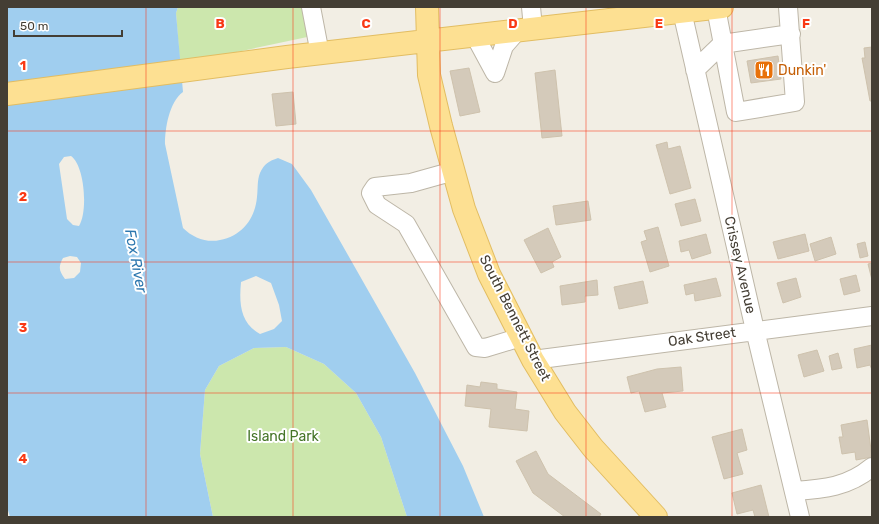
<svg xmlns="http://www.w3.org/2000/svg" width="879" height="524" viewBox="0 0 879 524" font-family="Rubik,sans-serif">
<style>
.green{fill:#cce7ad}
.water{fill:#a0ceef;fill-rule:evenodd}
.building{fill:#d4caba;stroke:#cec2ad}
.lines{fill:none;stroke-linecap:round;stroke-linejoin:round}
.minor-casing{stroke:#bdb6a7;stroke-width:20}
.major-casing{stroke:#e2bd62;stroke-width:24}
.minor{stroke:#fff;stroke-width:18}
.major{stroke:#fde092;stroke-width:22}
.grid{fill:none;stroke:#f93915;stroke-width:1;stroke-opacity:0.55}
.labels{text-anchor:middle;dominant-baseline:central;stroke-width:4;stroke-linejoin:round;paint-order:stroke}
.food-label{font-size:14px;fill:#c56008;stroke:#fff;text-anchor:start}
.street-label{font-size:14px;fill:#443e34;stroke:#fff}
.park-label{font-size:14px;fill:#457528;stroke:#fff}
.water-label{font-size:15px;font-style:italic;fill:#2e78af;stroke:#fff}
.grid-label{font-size:13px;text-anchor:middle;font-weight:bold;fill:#f93915;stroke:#fff;stroke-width:4;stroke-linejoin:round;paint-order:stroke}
</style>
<rect width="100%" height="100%" fill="#f2eee4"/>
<path class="green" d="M178,7H307L312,36L180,64L176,13Z
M286,347L324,364L356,393L381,437L407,517H213L200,454L205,390L219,366L254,348Z"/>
<path class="water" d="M7,7H178L176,13L183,92C169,102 165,129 165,144L183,228C193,238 207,243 220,240C242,236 255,219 257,197C258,190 257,180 260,173C264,164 269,161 278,158L292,164L311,190L415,373L463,466L484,517H407L381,437L356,393L324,364L286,347L254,348L219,366L205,390L200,454L213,517H10L7,507ZM71,156C85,166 88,212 79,226L73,225L67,219L59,164L64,157ZM70,256L77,257L81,263L80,272L74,278L65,279C59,271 58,267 63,258ZM256,276L271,283L279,305L282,321L274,329L260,334C240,323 239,303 241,282Z"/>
<path class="building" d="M872,47V101H870L862,58H865L864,48Z
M778,56L781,79L751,83L747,61Z
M469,68L480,112L460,116L450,71Z
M555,70L562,136L542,138L535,73Z
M293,92L296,124L276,126L272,94Z
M667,142L668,149L680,146L691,188L670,194L656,145Z
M695,199L701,221L681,226L675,204Z
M588,201L591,220L556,225L553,206Z
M658,227L669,266L650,272L641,242L647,240L644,231Z
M548,228L561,257L552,262L554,267L541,273L524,240Z
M706,234L711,253L692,259L689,250L681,252L679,241Z
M805,234L809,251L778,259L773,242Z
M831,237L836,254L815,261L810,244Z
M865,242L868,256L860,258L857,244Z
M872,263V280L868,264Z
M856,275L860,291L844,295L840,279Z
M716,278L721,296L695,301L694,293L686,295L684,285Z
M796,278L801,297L783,303L777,283Z
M597,280L598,295L585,296V302L562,305L560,286Z
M643,281L648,303L619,309L614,287Z
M872,345V370L870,365L857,368L854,349Z
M817,350L824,371L804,377L798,355Z
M838,353L842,368L832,370L829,356Z
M681,367L683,391L662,393L666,407L645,412L639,391L631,393L627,377L657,369Z
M481,382L497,384V389L517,392L515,409L529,411L527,431L489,427L491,409L465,406L467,385L480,387Z
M867,420L872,457L856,460L855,452L842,454L839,437H843L841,425Z
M742,429L747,450L737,453L743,474L724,479L712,437Z
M536,451L548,474L601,514L599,517H565L533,493L516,461Z
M761,485L769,517H755L753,510L737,514L732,493Z"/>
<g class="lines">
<g class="minor-casing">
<path id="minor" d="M311,7L320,54
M531,7L533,28
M681,7L755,330L800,517
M716,8L736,112L795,102L788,7
M475,36L495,73
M695,70L722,44L791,34
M495,73L504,46L518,30
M454,171L411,183L375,187L371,193L377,205L406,224L476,347L485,348L521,337
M533,360L872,316
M794,491C824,489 848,487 872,467"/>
</g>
<g class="major-casing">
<path id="major" d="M427,7L429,75L441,126L464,209L489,274L533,360L565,412L593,448L656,517
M7,94L287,57L722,7"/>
</g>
<use href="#minor" class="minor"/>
<use href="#major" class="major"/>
</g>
<path class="grid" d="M146,7V517M293,7V517M440,7V517M586,7V517M732,7V517M7,131H872M7,262H872M7,393H872"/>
<defs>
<g id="restaurant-square" transform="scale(1)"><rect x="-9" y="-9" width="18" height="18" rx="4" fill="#e8710a" stroke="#fff"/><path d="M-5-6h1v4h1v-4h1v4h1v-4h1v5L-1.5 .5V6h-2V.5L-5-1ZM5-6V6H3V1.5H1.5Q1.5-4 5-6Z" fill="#fff"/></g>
</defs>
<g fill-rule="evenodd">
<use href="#restaurant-square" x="764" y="70"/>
</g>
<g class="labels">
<g class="food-label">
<text x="778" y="70">Dunkin'</text>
</g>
<g class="street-label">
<text transform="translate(740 265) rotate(77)">Crissey Avenue</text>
<text transform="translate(515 318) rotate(63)">South Bennett Street</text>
<text transform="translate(702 337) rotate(-8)">Oak Street</text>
</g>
<g class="park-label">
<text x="283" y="436">Island Park</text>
</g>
<g class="water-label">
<text transform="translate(136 261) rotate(79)">Fox River</text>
</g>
</g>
<g class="grid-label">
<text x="220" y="28">B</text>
<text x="366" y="28">C</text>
<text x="513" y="28">D</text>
<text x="659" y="28">E</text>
<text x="806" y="28">F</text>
<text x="23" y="70">1</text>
<text x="23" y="201">2</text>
<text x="23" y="332">3</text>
<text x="23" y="463">4</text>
</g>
<rect width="879" height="524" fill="none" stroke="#443e34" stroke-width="16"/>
<path d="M14 30v6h108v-6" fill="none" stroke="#443e34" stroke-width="2"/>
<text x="20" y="30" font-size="12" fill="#443e34" stroke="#ffffff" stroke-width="3" paint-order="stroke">50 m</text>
</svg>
